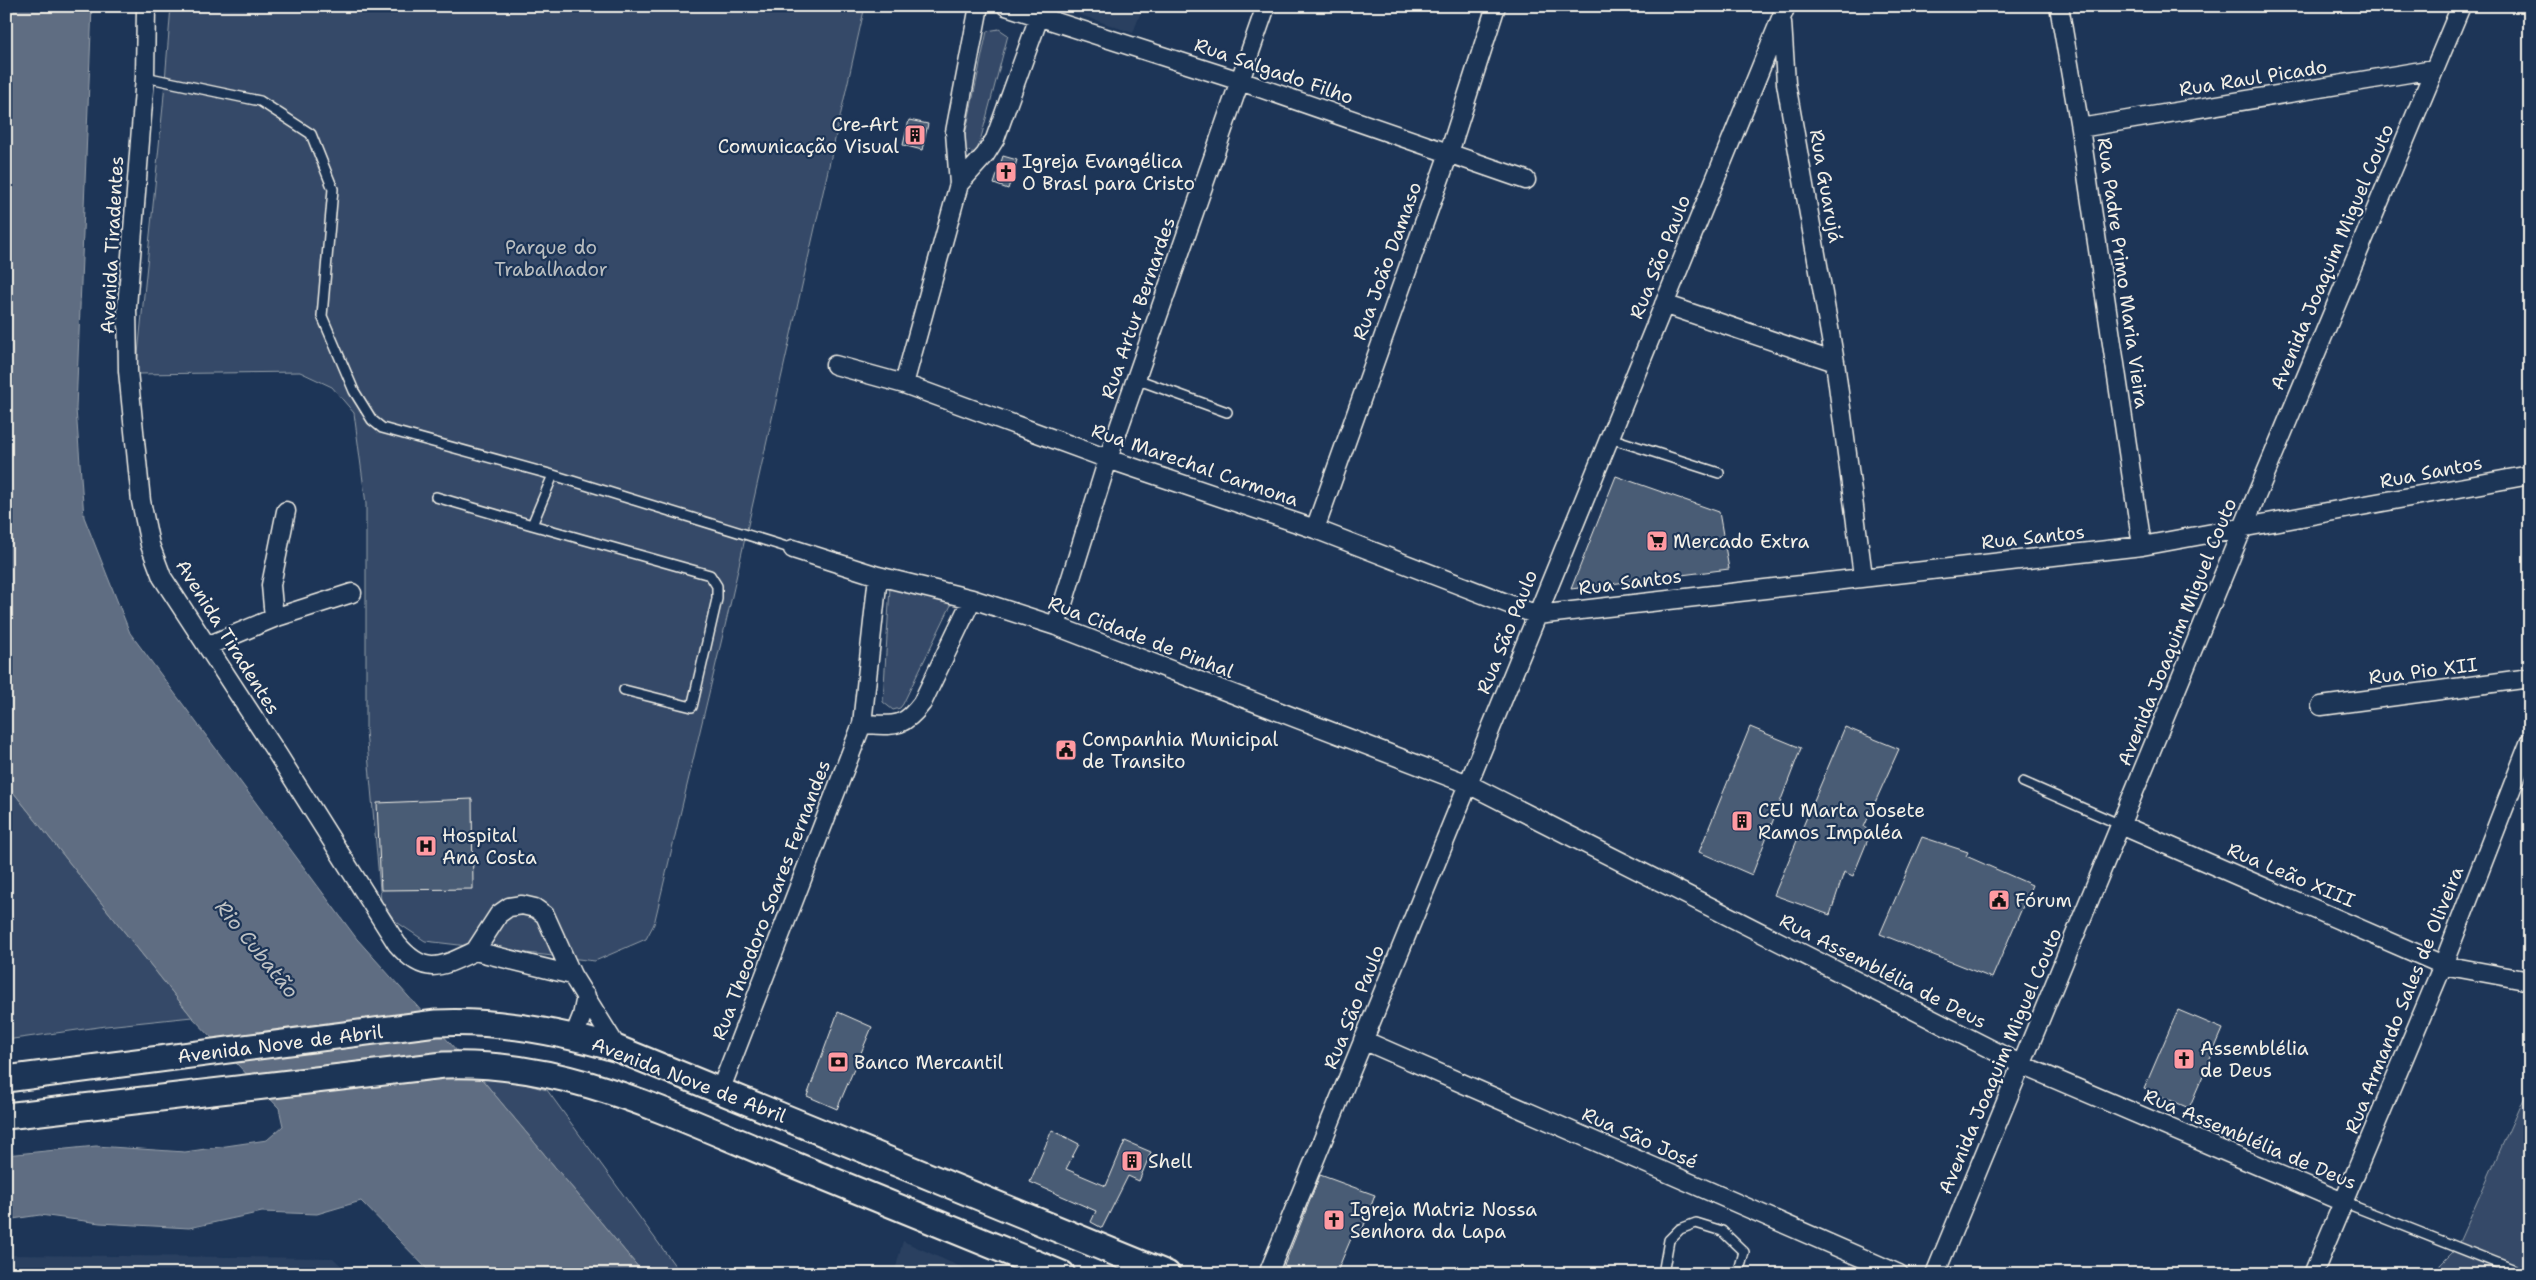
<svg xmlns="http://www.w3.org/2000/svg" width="2536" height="1280" viewBox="0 0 2536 1280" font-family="'Shantell Sans',sans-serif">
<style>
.built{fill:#2a4060}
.green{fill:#354a67;stroke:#949ea8}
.water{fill:#5e6d82;stroke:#9aa2ab}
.building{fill:#485b74;stroke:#f4f1e8}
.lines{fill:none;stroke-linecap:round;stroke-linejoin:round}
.service-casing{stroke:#f4f1e8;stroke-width:12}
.minor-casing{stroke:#f4f1e8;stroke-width:21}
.secondary-casing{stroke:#f4f1e8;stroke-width:29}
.service{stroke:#1d3557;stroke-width:9}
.minor{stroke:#1d3557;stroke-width:18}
.secondary{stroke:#1d3557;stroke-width:25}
.labels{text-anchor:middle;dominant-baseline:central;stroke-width:4.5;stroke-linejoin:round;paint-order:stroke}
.street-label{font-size:19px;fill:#f4f1e8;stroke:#1d3557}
.poi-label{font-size:19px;fill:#f4f1e8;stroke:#1d3557;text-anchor:start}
.park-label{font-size:19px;fill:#bbbfc1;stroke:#1d3557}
.water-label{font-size:20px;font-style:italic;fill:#c0c3c4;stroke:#1d3557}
</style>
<rect width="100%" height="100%" fill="#1d3557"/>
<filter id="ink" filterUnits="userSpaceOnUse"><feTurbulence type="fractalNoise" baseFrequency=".02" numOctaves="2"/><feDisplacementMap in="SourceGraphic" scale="10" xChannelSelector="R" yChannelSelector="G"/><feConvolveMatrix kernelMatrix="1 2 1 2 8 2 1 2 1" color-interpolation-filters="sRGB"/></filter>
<g filter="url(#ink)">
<path class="built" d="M1055,6H1143L1133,33Z
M903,1241L976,1274H894Z
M6,1255L333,1258L350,1274H6Z"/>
<path class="green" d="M171,6H865L730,605L654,924L646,939L595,961L425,941L395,921L381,901L366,731V504L354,413L332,387L300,372L136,374L163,106Z
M999,29L1008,35L977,153L962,150L987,31Z
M890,587L953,601L903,704L900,708L893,710L883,702Z
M6,783L192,1017L106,1026L6,1040Z
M475,1071L547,1090L681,1274H644Z
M2530,1083V1274H2436L2440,1265L2456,1249Z"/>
<path class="water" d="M6,6H92L76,409L84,517L130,633L357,939L475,1071L644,1274H432L361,1201L317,1214L262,1212L189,1228L100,1223L40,1215L6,1220V1155L96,1146L185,1152L267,1140L283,1126L279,1108L192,1017L6,783Z"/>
<path class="building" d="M909,120L928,124L922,150L903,145Z
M1003,156L1017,160L1008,189L994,184Z
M1616,476L1719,512L1729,569L1571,589Z
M1750,727L1801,748L1752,875L1699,852Z
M1845,727L1899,749L1864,827L1871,832L1853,876L1844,872L1830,915L1774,895Z
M472,799L473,889L381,890L377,803Z
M1922,837L1968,852L1966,856L2032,885L1992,978L1880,934Z
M2178,1010L2223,1029L2189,1108L2144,1089Z
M838,1012L872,1027L837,1109L807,1096Z
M1052,1130L1079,1144L1066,1169L1106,1186L1125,1141L1151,1152L1139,1181L1128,1176L1102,1228L1091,1222L1096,1211L1030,1182Z
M1320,1175L1375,1195L1362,1231L1353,1234L1336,1274H1297L1283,1268Z"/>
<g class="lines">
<g class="service-casing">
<path id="service" d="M145,77L260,101L311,134L333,189L322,316L354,391L372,420L382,428L553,475L793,549
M1136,379L1227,412
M1610,438L1719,473
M436,497L532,525L553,475
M532,525L710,575L717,586V599L692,707L624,690
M2023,782L2121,825
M2343,1202L2525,1274
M1663,1274L1669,1240L1680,1229L1696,1223L1722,1231L1744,1252L1738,1274"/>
</g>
<g class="minor-casing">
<path id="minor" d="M146,6L145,77L127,307L128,371L141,501L150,545L162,577L278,755L397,944C425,977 441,967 475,951L572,975
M1006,6L1240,81L1526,180
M2059,6L2080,128L2142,546
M1782,22L1786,83L1835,362L1863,576
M2080,128L2433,69
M959,184L985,155L995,139L1039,17
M1664,304L1835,362
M835,365L904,384L1108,459L1315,529L1537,615L2142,546L2530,475
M904,384L959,184L955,132L979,6
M1315,529L1449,153L1496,6
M793,549L878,576L972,599L1056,626L1468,784L2022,1065L2343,1202
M274,618L271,585L286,511
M1056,626L1108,459L1266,6
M207,646L274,618L352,593
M2321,706L2530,678
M862,724C893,725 902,730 922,703L972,599
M2121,825L2443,965L2530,981
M475,951L499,914L509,907L522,905L535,908L545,915L572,975L618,1049
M574,1036L582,1016L586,996
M1363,1040L1899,1274
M720,1091L862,724L878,576
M1268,1274L1786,6
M1935,1274L2242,530L2461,6
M2313,1274L2443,965L2530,741"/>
</g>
<g class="secondary-casing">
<path id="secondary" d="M6,1079L436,1023C497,1020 560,1032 618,1049L1167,1274
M6,1116L444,1065C563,1060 667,1113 775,1157C871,1196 966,1235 1062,1274"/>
</g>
<use href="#service" class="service"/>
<use href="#minor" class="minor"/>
<use href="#secondary" class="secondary"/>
</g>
</g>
<defs>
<g id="building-square" transform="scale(1.125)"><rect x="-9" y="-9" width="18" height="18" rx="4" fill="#ff9aa2" stroke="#1d3557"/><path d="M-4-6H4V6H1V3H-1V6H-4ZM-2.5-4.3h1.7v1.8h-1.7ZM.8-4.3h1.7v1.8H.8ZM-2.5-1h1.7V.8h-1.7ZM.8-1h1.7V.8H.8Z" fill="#111"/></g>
<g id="church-square" transform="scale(1.125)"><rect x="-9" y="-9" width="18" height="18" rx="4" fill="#ff9aa2" stroke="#1d3557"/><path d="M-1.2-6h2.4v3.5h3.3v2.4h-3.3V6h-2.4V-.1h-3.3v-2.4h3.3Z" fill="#111"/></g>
<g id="supermarket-square" transform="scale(1.125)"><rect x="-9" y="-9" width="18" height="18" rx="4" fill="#ff9aa2" stroke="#1d3557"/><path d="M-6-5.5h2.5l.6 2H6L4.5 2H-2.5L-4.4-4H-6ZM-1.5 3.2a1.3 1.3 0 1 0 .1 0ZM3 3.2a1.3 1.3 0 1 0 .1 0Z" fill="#111"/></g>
<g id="civic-square" transform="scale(1.125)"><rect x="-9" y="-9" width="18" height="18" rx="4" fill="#ff9aa2" stroke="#1d3557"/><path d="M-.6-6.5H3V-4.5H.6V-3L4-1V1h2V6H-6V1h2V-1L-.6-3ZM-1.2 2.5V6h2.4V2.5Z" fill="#111"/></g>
<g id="hospital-square" transform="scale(1.125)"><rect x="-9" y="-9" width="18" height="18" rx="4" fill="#ff9aa2" stroke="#1d3557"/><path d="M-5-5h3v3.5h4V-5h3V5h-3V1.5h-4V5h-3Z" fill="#111"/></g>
<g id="bank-square" transform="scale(1.125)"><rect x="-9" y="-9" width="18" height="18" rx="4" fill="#ff9aa2" stroke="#1d3557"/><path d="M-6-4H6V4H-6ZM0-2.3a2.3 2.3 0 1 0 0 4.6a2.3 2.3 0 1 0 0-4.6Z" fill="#111"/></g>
</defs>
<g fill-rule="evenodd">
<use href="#building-square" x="915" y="135"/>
<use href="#church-square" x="1006" y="172"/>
<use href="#supermarket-square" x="1657" y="541"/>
<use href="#civic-square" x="1066" y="750"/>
<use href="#building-square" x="1742" y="821"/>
<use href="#hospital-square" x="426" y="846"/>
<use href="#civic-square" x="1999" y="900"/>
<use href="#church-square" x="2184" y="1059"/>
<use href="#bank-square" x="838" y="1062"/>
<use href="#building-square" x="1132" y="1161"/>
<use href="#church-square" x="1334" y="1220"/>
</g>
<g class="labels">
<g class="street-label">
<text transform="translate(1274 71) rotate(19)">Rua Salgado Filho</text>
<text transform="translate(2253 78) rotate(-9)">Rua Raul Picado</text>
<text transform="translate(1826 186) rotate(80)">Rua Guarujá</text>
<text transform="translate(112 245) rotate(-87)">Avenida Tiradentes</text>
<text transform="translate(1660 257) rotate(-68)">Rua São Paulo</text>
<text transform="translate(2332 257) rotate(-67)">Avenida Joaquim Miguel Couto</text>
<text transform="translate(1387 261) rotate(-70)">Rua João Damaso</text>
<text transform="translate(2123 273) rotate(82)">Rua Padre Primo Maria Vieira</text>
<text transform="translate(1138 308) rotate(-71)">Rua Artur Bernardes</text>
<text transform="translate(1195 465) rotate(19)">Rua Marechal Carmona</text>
<text transform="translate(2431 472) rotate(-11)">Rua Santos</text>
<text transform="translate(2033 537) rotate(-6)">Rua Santos</text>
<text transform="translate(1630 582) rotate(-7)">Rua Santos</text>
<text transform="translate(1507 632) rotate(-68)">Rua São Paulo</text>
<text transform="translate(2177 632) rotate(-68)">Avenida Joaquim Miguel Couto</text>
<text transform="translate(228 637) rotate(58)">Avenida Tiradentes</text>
<text transform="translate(1141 637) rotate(21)">Rua Cidade de Pinhal</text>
<text transform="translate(2423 671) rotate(-7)">Rua Pio XII</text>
<text transform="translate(2291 875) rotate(23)">Rua Leão XIII</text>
<text transform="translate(771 900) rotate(-69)">Rua Theodoro Soares Fernandes</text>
<text transform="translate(1883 971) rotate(27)">Rua Assemblélia de Deus</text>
<text transform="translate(2404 1000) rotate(-68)">Rua Armando Sales de Oliveira</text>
<text transform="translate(1354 1007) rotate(-68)">Rua São Paulo</text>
<text transform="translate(280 1044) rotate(-7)">Avenida Nove de Abril</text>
<text transform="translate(2000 1061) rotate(-67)">Avenida Joaquim Miguel Couto</text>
<text transform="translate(689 1080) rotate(21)">Avenida Nove de Abril</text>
<text transform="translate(1640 1138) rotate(24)">Rua São José</text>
<text transform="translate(2250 1139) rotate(23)">Rua Assemblélia de Deus</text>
</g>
<g class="poi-label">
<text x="899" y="124" text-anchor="end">Cre-Art<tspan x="899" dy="22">Comunicação Visual</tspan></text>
<text x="1022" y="161">Igreja Evangélica<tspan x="1022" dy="22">O Brasl para Cristo</tspan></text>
<text x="1673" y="541">Mercado Extra</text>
<text x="1082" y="739">Companhia Municipal<tspan x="1082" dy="22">de Transito</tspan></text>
<text x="1758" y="810">CEU Marta Josete<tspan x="1758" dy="22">Ramos Impaléa</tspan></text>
<text x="442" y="835">Hospital<tspan x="442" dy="22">Ana Costa</tspan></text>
<text x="2015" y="900">Fórum</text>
<text x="2200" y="1048">Assemblélia<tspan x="2200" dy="22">de Deus</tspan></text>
<text x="854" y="1062">Banco Mercantil</text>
<text x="1148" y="1161">Shell</text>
<text x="1350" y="1209">Igreja Matriz Nossa<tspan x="1350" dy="22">Senhora da Lapa</tspan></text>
</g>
<g class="park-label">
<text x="551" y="247">Parque do<tspan x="551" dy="22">Trabalhador</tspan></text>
</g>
<g class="water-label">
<text transform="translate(257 949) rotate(51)">Rio Cubatão</text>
</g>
</g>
<rect width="2536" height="1280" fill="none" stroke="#1d3557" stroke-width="25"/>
<rect x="12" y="12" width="2511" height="1255" fill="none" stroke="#f4f1e8" stroke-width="2" filter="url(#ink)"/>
</svg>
